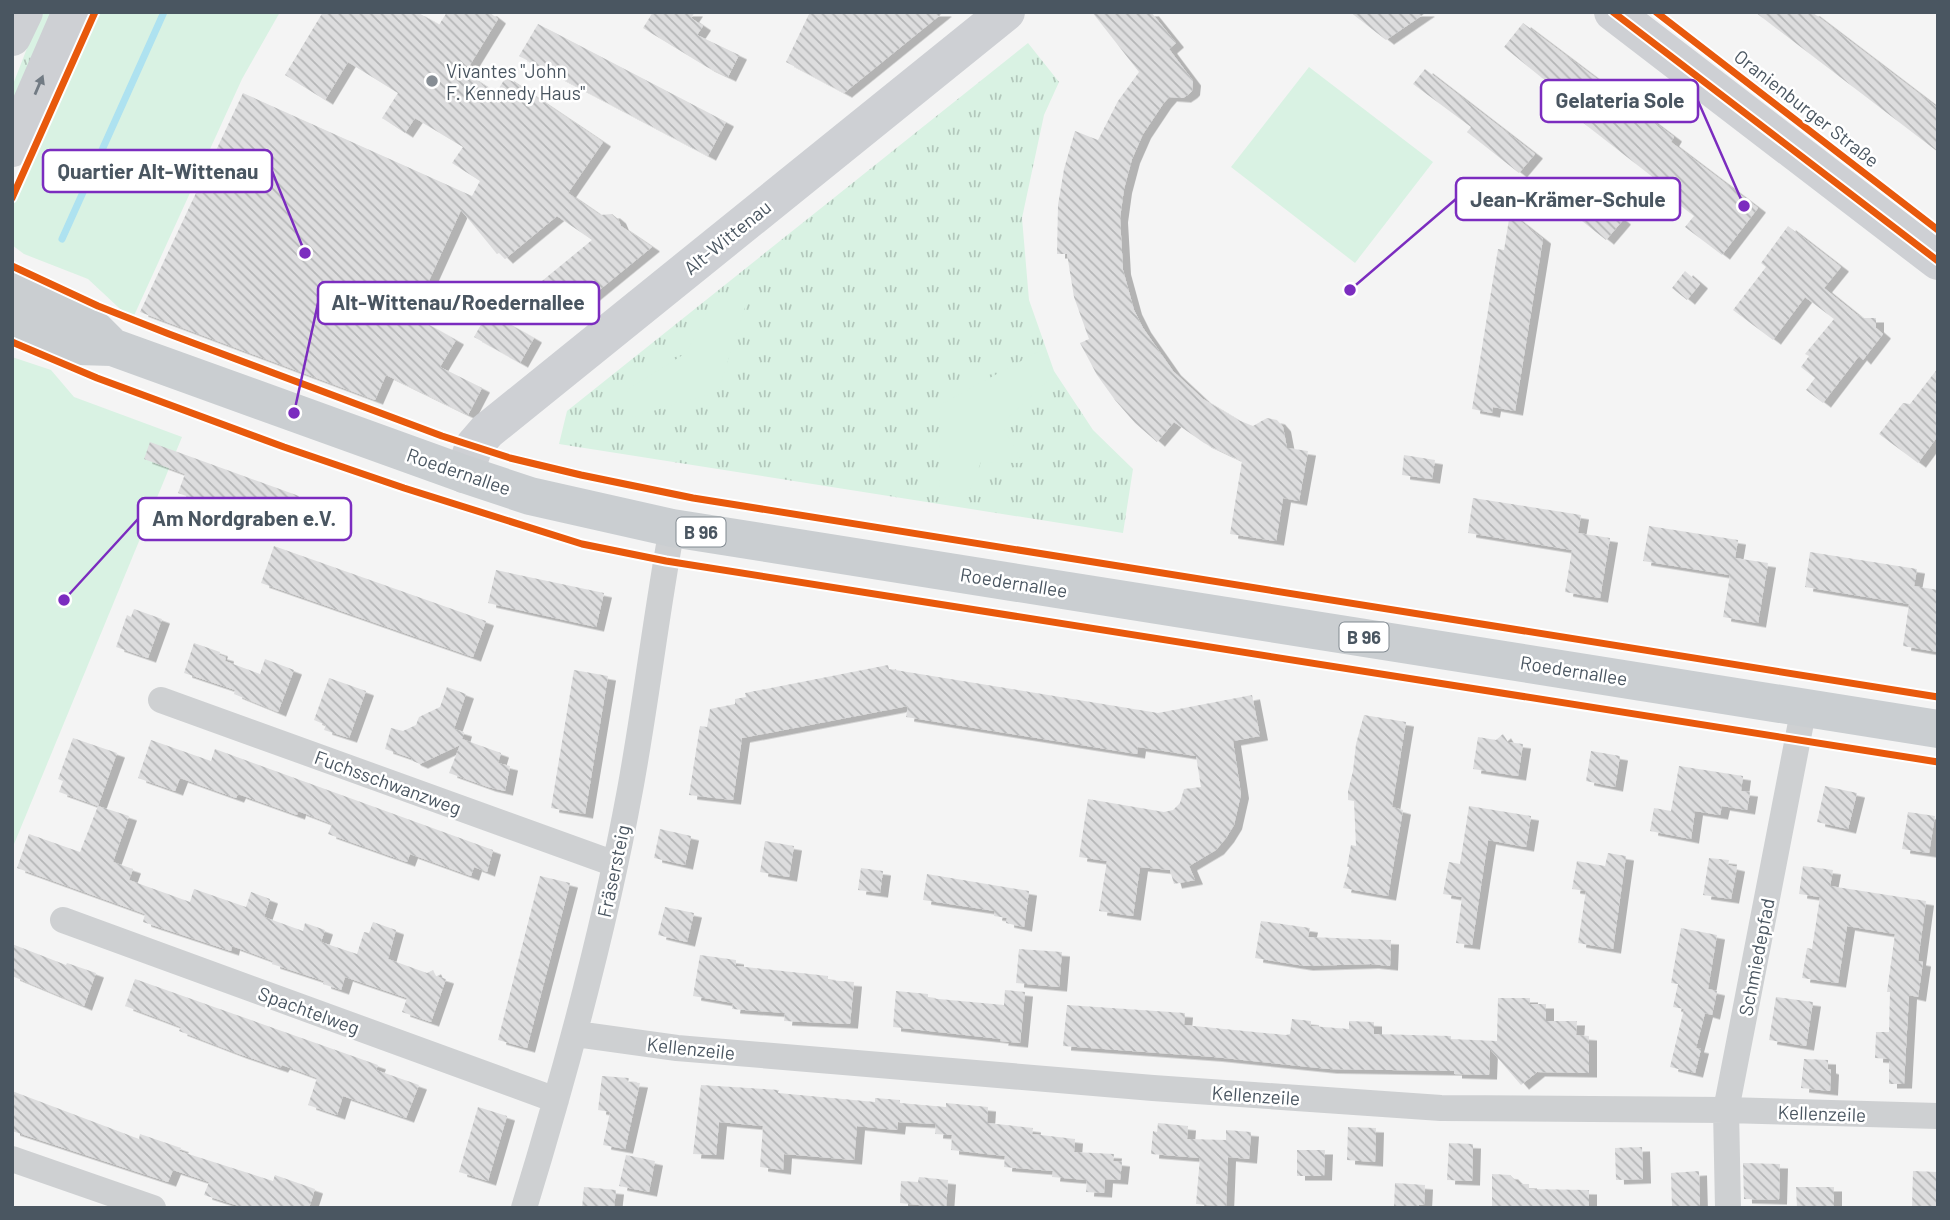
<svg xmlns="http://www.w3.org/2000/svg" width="1950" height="1220" viewBox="0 0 1950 1220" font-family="Barlow,sans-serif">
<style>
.grass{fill:url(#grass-tufts)}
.green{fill:#d9f2e3}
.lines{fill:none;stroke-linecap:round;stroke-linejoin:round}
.stream{stroke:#aee2f0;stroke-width:7}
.building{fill:url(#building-back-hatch);filter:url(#shadow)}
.street{stroke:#ced0d2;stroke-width:26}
.secondary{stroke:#ced0d4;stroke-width:38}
.primary{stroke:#caced1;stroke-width:38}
.cycleway-casing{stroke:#fff;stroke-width:11}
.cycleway{stroke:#e8590c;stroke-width:7}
.oneway{fill:#727b84}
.poi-dot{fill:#868d94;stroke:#fff;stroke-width:2.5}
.labels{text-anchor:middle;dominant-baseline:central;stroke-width:5;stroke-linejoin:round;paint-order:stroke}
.shield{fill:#fff;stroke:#808990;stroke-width:2}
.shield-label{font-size:18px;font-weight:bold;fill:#4a5661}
.poi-label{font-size:19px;fill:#4a5661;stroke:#fff;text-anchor:start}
.street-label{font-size:19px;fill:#4a5661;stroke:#fff}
.leader{fill:none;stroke:#7b2cbf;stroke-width:2.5}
.callout-dot{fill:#7b2cbf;stroke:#fff;stroke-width:2.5}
.callout{fill:#fff;stroke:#7b2cbf;stroke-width:2.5}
.callout-label{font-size:21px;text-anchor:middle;font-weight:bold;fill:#4a5661}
</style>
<defs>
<pattern id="grass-tufts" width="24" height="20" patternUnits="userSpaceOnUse" patternTransform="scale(1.75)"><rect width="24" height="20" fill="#d9f2e3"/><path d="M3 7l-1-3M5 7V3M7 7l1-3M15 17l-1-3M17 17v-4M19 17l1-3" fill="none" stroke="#b2c7bb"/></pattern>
<pattern id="building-back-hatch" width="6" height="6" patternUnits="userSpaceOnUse" patternTransform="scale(1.75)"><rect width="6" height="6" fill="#ddddde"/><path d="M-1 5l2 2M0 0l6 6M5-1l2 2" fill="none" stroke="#b5b6b7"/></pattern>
<filter id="shadow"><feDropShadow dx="8" dy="4.5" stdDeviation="0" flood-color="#0004"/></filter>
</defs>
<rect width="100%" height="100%" fill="#f4f4f4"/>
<path class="grass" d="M41,12H59L12,120V87Z
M1028,43L1059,82L1044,115L1022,218L1029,300L1054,371L1093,430L1133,469L1123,533L559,444L567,411Z"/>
<path class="green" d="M99,12H280L242,79L132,320L88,279L24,254L12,245V207Z
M1309,67L1433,162L1355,263L1231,167Z
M747,301L718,392L622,420L628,389L686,353L711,305Z
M1043,349L1052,377L1001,424L1023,463L981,462L970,490L939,500L940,405Z
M12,357L51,370L74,397L182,437L12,849Z"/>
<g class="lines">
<path class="stream" d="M62,239L164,12"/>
</g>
<path class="building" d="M323,12H417L439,25L447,12H489L498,19L465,73L496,93L506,77L603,142L568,193L600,215L612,214L618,219L621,226L652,247L570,314L542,281L592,240L557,216L505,259L499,253L497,254L461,210L413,316L456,340L440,367L482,388L468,415L386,375L375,400L140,312L243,93L472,196L480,181L452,163L463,147L415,118L405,133L382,118L398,93L348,62L325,100L285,75Z
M653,12H695L691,18L703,26L697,35L739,55L728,77L707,67L643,28Z
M810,12H944L844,93L786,62Z
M1092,12H1151L1176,43L1169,49L1193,81L1192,91L1189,94L1183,98L1169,97L1163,104L1143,134L1132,159L1124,189L1120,218L1123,270L1134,310L1143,328L1173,371L1203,399L1238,420L1253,426L1267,418L1277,420L1283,427L1287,448L1308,451L1299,501L1283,498L1276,541L1230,534L1242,461L1204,443L1174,422L1157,442L1135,423L1115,400L1097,375L1080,343L1089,339L1074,297L1067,254H1057L1058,205L1064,169L1075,131L1098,140L1118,101L1139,72Z
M1350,12H1427L1386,40Z
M1755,12H1812L1938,108V152Z
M1523,23L1674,137L1671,142L1758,208L1722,255L1685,227L1694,216L1669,197L1671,195L1657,184L1659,182L1577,118L1585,107L1542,78L1504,47Z
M538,24L726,122L708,156L519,56Z
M1425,69L1535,154L1519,173L1467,132L1471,127L1413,84Z
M1597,202L1600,205L1601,203L1623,220L1606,240L1582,221Z
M1510,213L1543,239L1515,411L1493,407L1492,413L1472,409L1498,249L1504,250Z
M1788,226L1841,267L1824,288L1856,314L1863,318H1876V328L1883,334L1863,360L1859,356L1823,403L1806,390L1815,378L1801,367L1809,356L1805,354L1834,319L1805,297L1773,340L1733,310L1766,267L1761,263Z
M1685,271L1700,284L1687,300L1672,288Z
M488,312L534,338L520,363L474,337Z
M1938,368V436L1918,463L1879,434L1903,403L1910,404Z
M150,442L299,496L286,532L178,493L185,474L144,459Z
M1404,455L1435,460L1432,479L1402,475Z
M1473,498L1581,515L1578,533L1610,538L1600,598L1565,592L1572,550L1468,533Z
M1649,526L1738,540L1735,558L1768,563L1758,623L1723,617L1730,575L1643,561Z
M274,546L486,621L473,657L261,583Z
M1810,552L1917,569L1914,586L1938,590V652L1903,646L1909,604L1805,587Z
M496,570L604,593L596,627L488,603Z
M134,609L162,619L148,658L116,647L127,615L131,617Z
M194,643L220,652L219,655L226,657L225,661L260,674L265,659L294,670L278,712L234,694L235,690L184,673Z
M888,665L889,669L1158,713L1252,695L1260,736L1233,741L1241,794L1234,825L1226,838L1216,850L1189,866L1195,880L1174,884L1170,870L1140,867L1133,916L1099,911L1107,861L1079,857L1088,799L1164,812L1173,810L1180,803L1184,789L1201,787L1196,756L1138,747L1137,754L906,717L908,706L742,738L733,800L689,795L700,726L707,727L710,709L735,704V699L746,697L745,693Z
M574,670L608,676L585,814L551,808Z
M329,678L366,691L349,738L324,730L326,725L314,720Z
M447,687L466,694L454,729L464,732L462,739L501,753L498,763L510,766L505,791L488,787L449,773L460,745L420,764L413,761L411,758L385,749L391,728L403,731L416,725L419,717L440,707Z
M1364,715L1406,722L1392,807L1403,810L1388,896L1343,888L1349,867H1347L1351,845L1356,846L1354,801L1348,800V791L1353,771L1356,744Z
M1503,734L1508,742L1523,744L1518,776L1473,769L1478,737L1496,740Z
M73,738L117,753L98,806L59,792L63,781L58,779Z
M151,740L211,761L215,749L482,846L493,850L487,872L474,867L471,876L410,854L407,862L328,834L332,824L298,811L297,815L238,794L236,798L180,778L175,791L138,778Z
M1591,751L1620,756L1615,787L1586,781Z
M1679,766L1743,776L1741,791L1750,792L1747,810L1722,806L1720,815L1695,811L1691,839L1650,831L1654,808L1671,811Z
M1825,786L1857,793L1848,829L1817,822Z
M98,806L129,816L113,862L133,869L129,880L190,902L194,889L246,907L251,892L270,899L264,917L303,931L305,923L325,930L321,942L357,954L364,932L369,933L373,922L396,930L388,959L427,973L433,970L436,976L446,979L431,1022L402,1012L407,998L345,977L341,990L323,984L324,981L272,964L273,961L232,946L231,951L143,922L145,914L17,868L29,834L80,852Z
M1469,806L1531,816L1526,847L1488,840L1472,945L1456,943L1462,897L1443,894L1449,862L1460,864Z
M1908,812L1935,816L1929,853L1902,849Z
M660,829L691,836L685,865L654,858Z
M765,841L794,846L789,877L760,872Z
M1608,853L1626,856L1613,949L1578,943L1586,891L1572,889L1577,861L1605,866Z
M1709,858L1729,860L1728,865L1737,867L1731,899L1703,895Z
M1803,866L1833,870L1830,886L1926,901L1918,961L1923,962L1918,997L1909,995L1904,1084H1889V1059L1875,1058L1876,1032H1889L1890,992H1887L1895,934L1847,926L1838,983L1802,978L1807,948L1812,949L1820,897L1799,894Z
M861,868L883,871L880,893L858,890Z
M927,874L1029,891L1024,927L1006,923L1007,918L994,916L995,911L923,900Z
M540,876L570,883L527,1048L498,1040Z
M665,907L694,913L687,942L658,935Z
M1261,921L1310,928L1308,937L1391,940L1390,966L1371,964L1305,966L1255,958Z
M1681,928L1717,935L1708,989L1717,991L1712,1015L1705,1013L1696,1048L1701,1049L1695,1073L1670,1067L1684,1009L1673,1007L1678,984L1671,983Z
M12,944L66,965L67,963L96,973L84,1006L12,976Z
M1019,949L1062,952L1059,987L1016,983Z
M700,955L736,960V966L828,976V980L854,982L850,1024L784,1021L785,1013L732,1009L733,1003L693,996Z
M135,979L378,1065L376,1070L419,1085L406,1118L343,1096L337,1115L308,1105L317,1078L282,1065L280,1068L239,1054L179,1031L181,1027L125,1006Z
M1005,990L1025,992L1020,1043L1000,1041L1001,1039L893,1027L896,991L928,994V998L1004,1005Z
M1776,997L1813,1002L1806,1046L1769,1040Z
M1498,998H1530V1004H1546V1021H1577L1576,1035L1589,1036V1073L1537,1072L1521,1085L1490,1049L1489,1075L1454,1074V1071L1329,1069L1214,1057L1063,1046L1067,1005L1185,1013L1184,1025L1286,1035L1290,1034L1292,1019L1311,1021V1026L1349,1029V1021L1374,1022V1034L1451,1036V1039L1497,1041Z
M1804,1059L1828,1060V1069L1831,1070L1830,1091L1801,1088Z
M602,1076L629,1078L628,1082L640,1083L625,1149L603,1145L610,1112L598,1110Z
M701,1085L779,1090L778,1093L875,1102V1098L900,1100V1103L946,1107V1103L988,1107L987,1123L1033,1128L1032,1134L1075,1139L1074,1152L1114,1154L1113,1161L1122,1162L1120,1180L1105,1179L1104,1193L1086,1192L1087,1180L1052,1177L1053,1171L1004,1167L1005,1156L951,1150L952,1135L935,1134L936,1124L898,1122L897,1130L857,1126L854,1160L784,1154L783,1170L760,1167L763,1126L719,1122L716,1155L693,1154Z
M12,1091L139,1139L140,1134L181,1148L179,1151L273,1181L275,1175L315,1189L309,1208H245L204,1195L209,1182L173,1170L168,1182L12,1131Z
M478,1107L507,1116L488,1181L459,1172Z
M1158,1123L1188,1126L1187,1139L1226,1140V1130L1251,1132L1249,1159L1228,1157L1226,1207L1196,1204L1200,1158L1151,1154L1153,1131L1157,1132Z
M1348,1127L1376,1128L1375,1162L1347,1160Z
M1449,1143L1473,1144L1472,1181L1447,1180Z
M1642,1147L1643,1179L1616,1180L1615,1148Z
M1297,1150H1325L1324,1176H1297Z
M626,1155L655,1161L649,1192L619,1186Z
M1743,1163L1780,1164L1779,1200L1744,1199Z
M1699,1171L1700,1208H1672L1671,1173Z
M1913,1171L1938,1172V1208H1912Z
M1492,1174L1510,1175L1519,1184H1529V1189L1589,1190V1208H1492Z
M919,1177L948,1180L946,1208L900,1203L901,1181L918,1182Z
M1395,1183L1425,1185L1424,1205H1419V1208H1394Z
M584,1187L616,1190L614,1208H582Z
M1796,1187H1834V1208H1797Z"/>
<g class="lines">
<path class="street" d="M161,700L615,864
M63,920L556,1100
M576,1034L677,1048L1153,1088L1441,1108L1726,1110L1938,1116
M12,1159L153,1208
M524,1208C566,1071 604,932 630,790C646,703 656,615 672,528
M1728,1208L1726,1110L1804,707"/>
<path class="secondary" d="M1613,12L1938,261
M12,37L24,12
M12,148L71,12
M464,474L474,446L487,431L1006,12"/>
<path class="primary" d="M12,284L88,323L112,347
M12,323L78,346L112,347L464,474L530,496L672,528L1938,729"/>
<g class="cycleway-casing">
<path id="cycleway" d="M1613,12L1938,261
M1656,12L1938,230
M12,198L95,12
M12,266L98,306L169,334L442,436L510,458L581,475L693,498L1938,697
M12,342L97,378L284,447L404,488L582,544L666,561L1938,762"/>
</g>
<use href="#cycleway" class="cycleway"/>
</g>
<defs><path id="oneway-solid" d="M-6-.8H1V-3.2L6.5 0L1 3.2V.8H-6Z" transform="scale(1.75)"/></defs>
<use class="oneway" href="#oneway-solid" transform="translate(39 85) rotate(-67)"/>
<circle class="poi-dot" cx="432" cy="81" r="7"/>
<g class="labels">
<g class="shield">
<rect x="676.5" y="517.5" width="49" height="29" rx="5"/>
<rect x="1339.5" y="622.5" width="49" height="29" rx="5"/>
</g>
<g class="shield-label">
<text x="701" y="532">B 96</text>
<text x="1364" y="637">B 96</text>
</g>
<g class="poi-label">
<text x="446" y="70">Vivantes "John<tspan x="446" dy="22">F. Kennedy Haus"</tspan></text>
</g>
<g class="street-label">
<text transform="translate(1807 108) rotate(38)">Oranienburger Straße</text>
<text transform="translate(727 237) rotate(-39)">Alt-Wittenau</text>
<text transform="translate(459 471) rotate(19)">Roedernallee</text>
<text transform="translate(1014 582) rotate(9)">Roedernallee</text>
<text transform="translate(1574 670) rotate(9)">Roedernallee</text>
<text transform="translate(388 782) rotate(20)">Fuchsschwanzweg</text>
<text transform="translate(613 871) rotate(-78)">Fräsersteig</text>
<text transform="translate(1756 957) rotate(-79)">Schmiedepfad</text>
<text transform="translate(309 1010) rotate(20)">Spachtelweg</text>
<text transform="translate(691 1048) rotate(6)">Kellenzeile</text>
<text transform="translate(1256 1095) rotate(4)">Kellenzeile</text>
<text transform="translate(1822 1113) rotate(2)">Kellenzeile</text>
</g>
</g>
<path class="leader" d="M1744 206L1698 101M305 253L272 171M1350 290L1456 199M294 413L318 303M64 600L138 519"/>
<g class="callout-dot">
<circle cx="1744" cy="206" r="7"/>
<circle cx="305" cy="253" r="7"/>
<circle cx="1350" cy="290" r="7"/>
<circle cx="294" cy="413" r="7"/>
<circle cx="64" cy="600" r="7"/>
</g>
<g class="callout">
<rect x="1541" y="80" width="157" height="42" rx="7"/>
<rect x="43" y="150" width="229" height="42" rx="7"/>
<rect x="1456" y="178" width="224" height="42" rx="7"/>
<rect x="318" y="282" width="281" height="42" rx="7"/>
<rect x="138" y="498" width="213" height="42" rx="7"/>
</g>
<g class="callout-label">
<text x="1620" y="108">Gelateria Sole</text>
<text x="158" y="179">Quartier Alt-Wittenau</text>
<text x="1568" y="207">Jean-Krämer-Schule</text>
<text x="458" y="310">Alt-Wittenau/Roedernallee</text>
<text x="244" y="526">Am Nordgraben e.V.</text>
</g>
<rect width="1950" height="1220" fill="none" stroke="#4a5661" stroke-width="28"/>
</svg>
